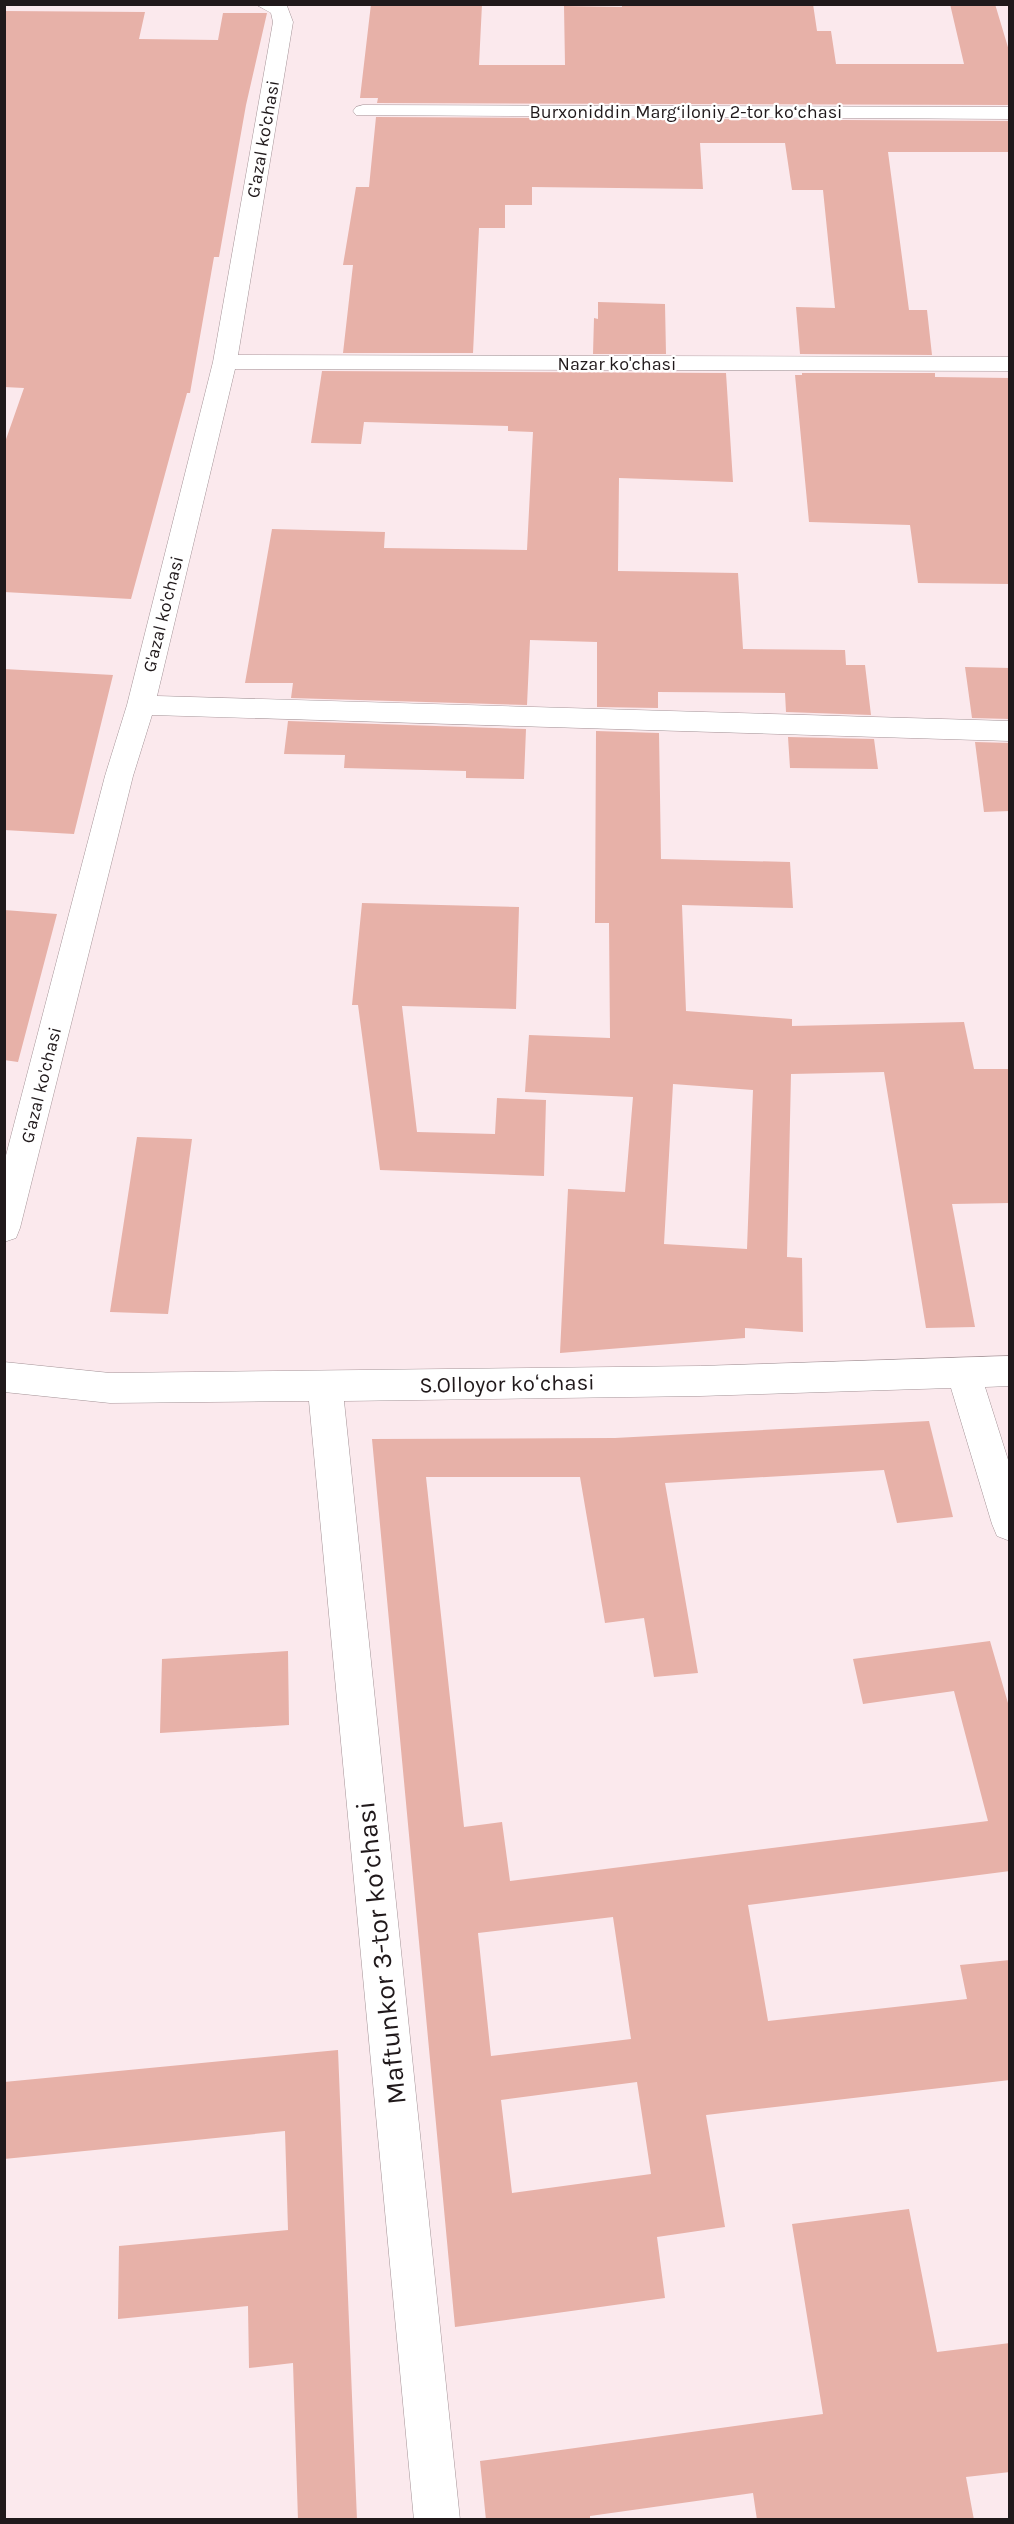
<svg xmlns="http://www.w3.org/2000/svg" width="1014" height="2524" viewBox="0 0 1014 2524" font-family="Karla,sans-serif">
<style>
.building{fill:#e7b1a8;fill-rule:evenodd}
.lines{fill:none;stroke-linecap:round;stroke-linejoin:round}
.street-casing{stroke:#a49397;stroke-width:1}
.street{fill:#fff;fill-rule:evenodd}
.labels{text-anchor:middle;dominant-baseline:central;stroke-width:4.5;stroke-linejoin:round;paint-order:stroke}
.far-street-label{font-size:18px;fill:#20191b;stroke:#fff}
.street-label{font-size:22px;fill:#20191b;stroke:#fff}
.near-street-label{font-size:27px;fill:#20191b;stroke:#fff}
</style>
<rect width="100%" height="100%" fill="#fbe9ed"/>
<path class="building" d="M371,4H482L479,65H565L564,6L622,7V4H813L817,31H831L836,64H964L950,4H995L1010,54V105L377,103L378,98H360Z
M4,11L145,12L139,39L218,40L223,13H267L246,105L219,257H214L190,393H187L131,599L4,592V445L24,388L4,387Z
M376,117L1010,121V152H888L909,310H927L932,355L800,354L796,307L835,308L823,190H792L785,143H700L703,189L532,187V205H505V228H479L473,353H343L353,265H343L356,187H369Z
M598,302L665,304L666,354H593L594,318L598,319Z
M322,371L726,373L733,482L619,478L618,571L738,573L743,649L845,650L846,665H865L871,715L786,712L785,693L658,692V708L597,707V642L530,640L527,705L291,698L293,683H245L272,529L385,532L384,548L527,550L533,432L508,431V426L364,422L361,444L311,443Z
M802,373H935V377L1010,378V584L918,583L910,525L809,522L795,375H802Z
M965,667L1010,668V719L972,718Z
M4,669L113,675L74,834L4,830Z
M288,721L526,729L524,779L466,778V771L344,768L345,755L284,754Z
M596,731L659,733L661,859L790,862L793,908L682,905L686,1011L792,1019V1026L964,1022L974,1069H1010V1203L952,1204L975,1327L926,1328L884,1072L791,1074L787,1257L802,1258L803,1332L745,1328V1338L560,1353L568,1189L625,1192L633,1097L525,1092L529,1035L610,1038L609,923H595ZM673,1084L753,1090L747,1249L664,1244Z
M788,737L874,739L878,769L790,768Z
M975,742L1010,743V811L984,812Z
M362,903L519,907L516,1009L402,1006L417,1132L495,1134L497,1098L546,1100L544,1176L380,1170L358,1005H352Z
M4,910L57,914L18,1062L4,1060Z
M137,1137L192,1139L168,1314L110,1312Z
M929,1421L953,1517L897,1523L884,1470L665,1483L698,1673L654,1677L644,1618L605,1623L580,1477H426L464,1827L502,1822L510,1881L988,1821L954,1691L863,1704L853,1659L990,1641L1010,1710V1871L748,1905L768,2021L967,1999L960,1965L1010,1960V2080L706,2115L725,2227L657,2237L665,2298L455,2327L372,1439L615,1438ZM613,1917L631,2039L491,2056L478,1933ZM637,2082L651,2174L512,2193L501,2100Z
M288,1651L289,1725L160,1733L162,1659Z
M338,2050L357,2520H298L293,2363L249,2368L248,2306L118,2319L119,2246L288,2230L285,2131L4,2159V2082Z
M909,2209L937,2352L1010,2343V2472L966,2477L974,2520H757L753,2493L590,2516V2520H486L480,2461L823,2414L792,2224Z"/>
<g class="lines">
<g class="street-casing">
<path id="street" d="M255,4L287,6L293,22L238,355L1010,357V371L235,369L157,696L1010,721V741L152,715L133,776L20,1228L16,1238L4,1242V1163L105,776L127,705L213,362L273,22L271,13Z
M363,105L1010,107V119L356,115L353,111L356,107Z
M1010,1356V1386L985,1387L1010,1466V1541L997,1536L992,1524L951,1388L700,1396L344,1401L460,2520H414L309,1401L110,1403L4,1392V1362L110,1373L700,1366Z"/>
</g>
<use href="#street" class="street"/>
</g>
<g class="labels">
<g class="far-street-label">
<text x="686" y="112">Burxoniddin Marg‘iloniy 2-tor ko‘chasi</text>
<text transform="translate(263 139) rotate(-80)">G'azal ko'chasi</text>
<text x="617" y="364">Nazar ko'chasi</text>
<text transform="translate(163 614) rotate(-76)">G'azal ko'chasi</text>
<text transform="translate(41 1085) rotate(-76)">G'azal ko'chasi</text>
</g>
<g class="street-label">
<text transform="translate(507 1384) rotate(-1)">S.Olloyor koʻchasi</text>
</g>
<g class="near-street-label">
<text transform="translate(381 1953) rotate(-96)">Maftunkor 3-tor koʼchasi</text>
</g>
</g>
<rect width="1014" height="2524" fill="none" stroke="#20191b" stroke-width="12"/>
</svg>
